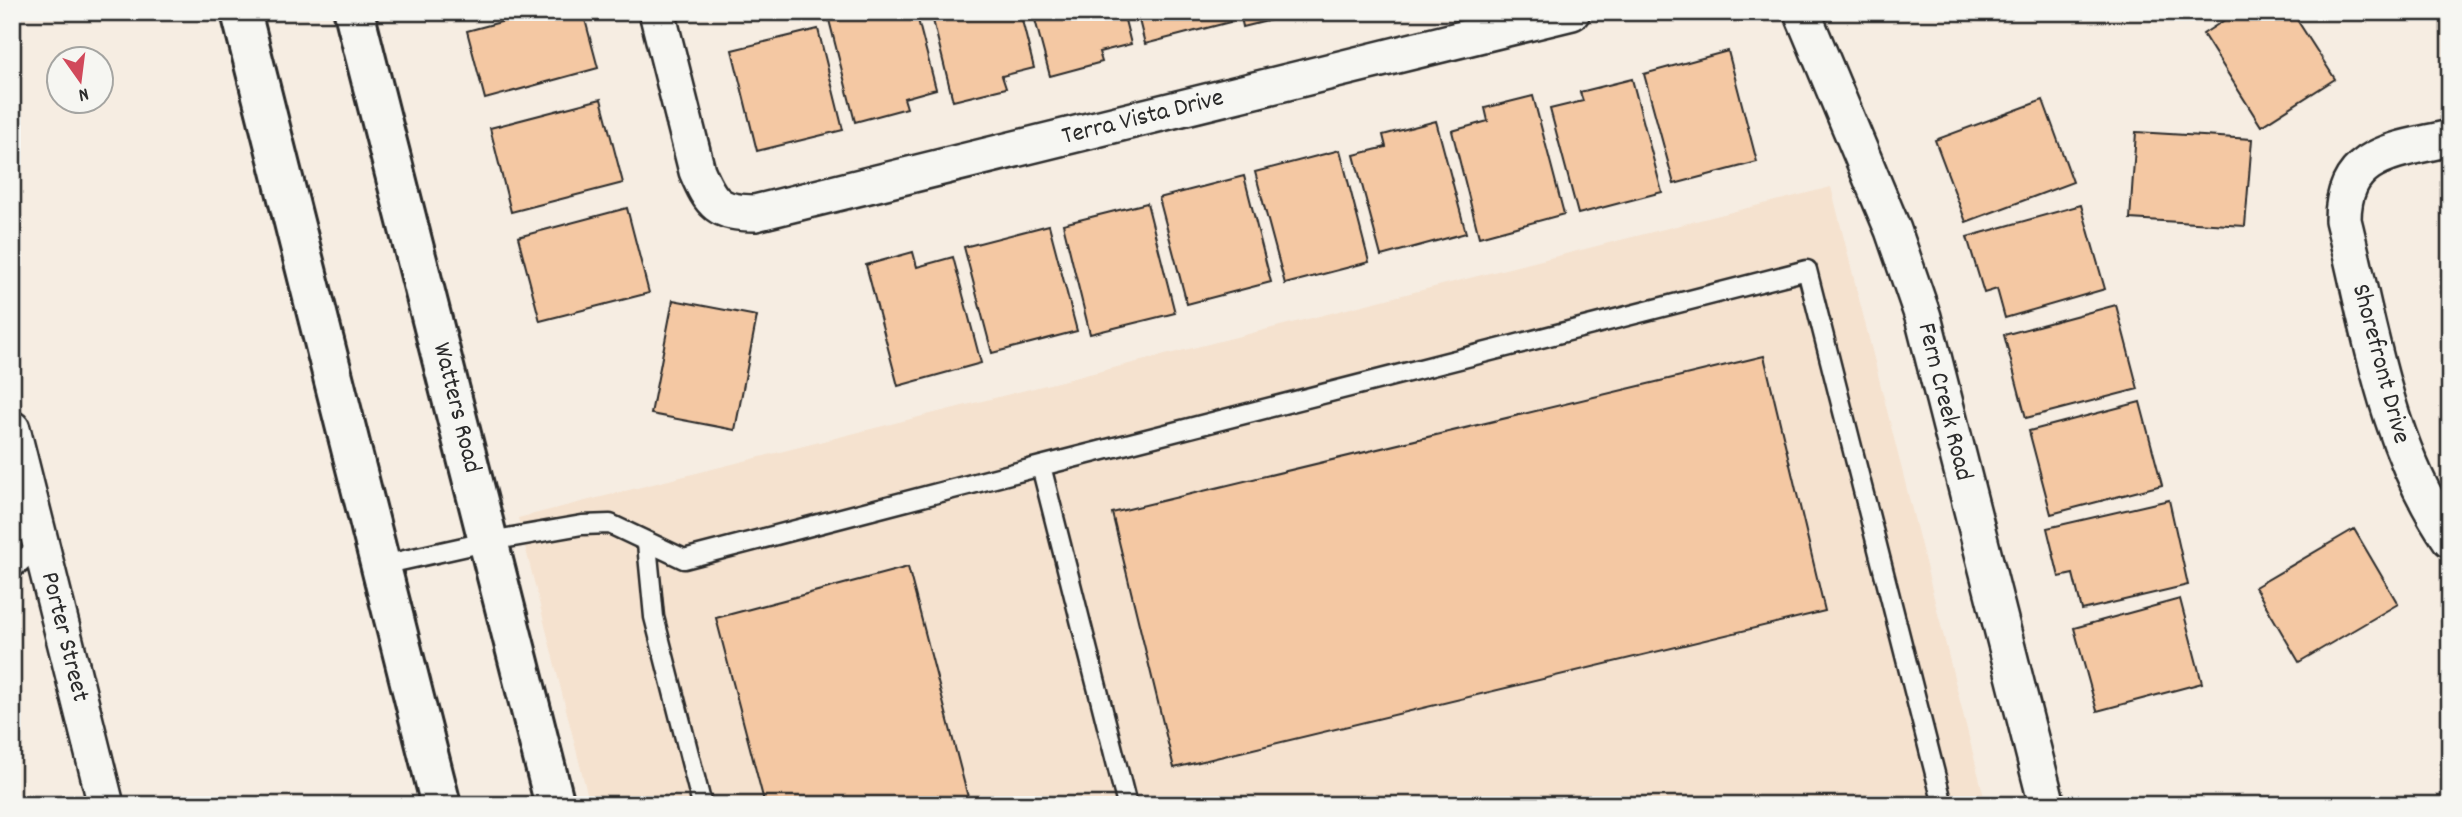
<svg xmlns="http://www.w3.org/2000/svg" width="2462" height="817" viewBox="0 0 2462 817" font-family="Dekko,sans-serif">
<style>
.built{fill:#f5e2cf}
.building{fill:#f4c8a3;stroke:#2b2b2b;stroke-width:2}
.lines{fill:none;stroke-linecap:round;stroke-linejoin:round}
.service-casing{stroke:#2b2b2b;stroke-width:23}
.minor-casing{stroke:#2b2b2b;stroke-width:40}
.secondary-casing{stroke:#2b2b2b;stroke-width:44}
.service{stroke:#f6f6f2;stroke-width:18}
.minor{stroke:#f6f6f2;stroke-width:35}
.secondary{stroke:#f6f6f2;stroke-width:38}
.labels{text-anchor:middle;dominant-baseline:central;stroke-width:7;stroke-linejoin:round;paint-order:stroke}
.street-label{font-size:26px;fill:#2b2b2b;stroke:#f6f6f2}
</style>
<rect width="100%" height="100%" fill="#f6ede2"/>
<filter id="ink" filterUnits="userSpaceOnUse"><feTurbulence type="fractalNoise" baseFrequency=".0143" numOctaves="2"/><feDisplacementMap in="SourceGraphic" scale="14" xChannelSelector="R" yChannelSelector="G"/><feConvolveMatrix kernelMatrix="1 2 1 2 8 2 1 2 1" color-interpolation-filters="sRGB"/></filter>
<g filter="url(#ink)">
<path class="built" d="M1831,187L1986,805H590L518,518Z"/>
<path class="building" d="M538,12H583L598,68L485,99L467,31Z
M827,12H916L936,89L904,98L907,108L855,122Z
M931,12H1020L1034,68L1002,76L1006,88L953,101Z
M1033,12H1123L1131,44L1099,52L1102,62L1050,76Z
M1137,12H1227L1230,22L1145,44Z
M1240,12H1304L1243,27Z
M2237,12H2292L2335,79L2261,126L2203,34Z
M818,29L843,130L757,151L732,50Z
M1728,51L1757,162L1674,184L1644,74Z
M1632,79L1662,192L1578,214L1550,109L1583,101L1580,92Z
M1533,96L1564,214L1479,237L1452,131L1488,121L1485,108Z
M601,99L623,183L511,212L490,128Z
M2043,100L2073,182L1966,222L1935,140Z
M1436,121L1466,233L1381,256L1354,155L1386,147L1383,135Z
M2136,132L2252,139L2245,226L2130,219Z
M1340,150L1369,262L1285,284L1255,172Z
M1244,176L1271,282L1187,304L1159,198Z
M1147,203L1175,313L1090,334L1063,224Z
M2081,205L2105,289L2005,318L1997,289L1984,293L1967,237Z
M627,208L649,293L540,321L518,237Z
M1049,225L1077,331L992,353L964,247Z
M913,252L917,267L953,257L981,363L898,386L866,265Z
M673,300L757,316L735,430L651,414Z
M2116,305L2138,389L2026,418L2004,335Z
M1764,356L1825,611L1174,768L1112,513Z
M2140,402L2162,485L2051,514L2029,431Z
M2169,500L2188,585L2082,610L2073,574L2059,577L2047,528Z
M2354,529L2398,604L2299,662L2255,587Z
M908,567L970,805H765L716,618Z
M2180,599L2202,683L2097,711L2074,628Z"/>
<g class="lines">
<g class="service-casing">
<path id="service" d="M647,544L654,617L702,805
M378,566L490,541L582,525L610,524L684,559L1041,466
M12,570L41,543
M1127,805L1041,466L1807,270L1943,805"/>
</g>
<g class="minor-casing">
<path id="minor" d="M657,12L697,171C711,204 718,213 755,213L1572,12
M1802,12L1893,230L1923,317L2047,805
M2450,138C2396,151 2343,152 2343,220C2370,328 2386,446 2450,539
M12,429L106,805"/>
</g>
<g class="secondary-casing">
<path id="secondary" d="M241,12L441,805
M354,12L555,805"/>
</g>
<use href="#service" class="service"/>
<use href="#minor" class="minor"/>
<use href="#secondary" class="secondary"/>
</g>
</g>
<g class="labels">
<g class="street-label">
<text transform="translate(1143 118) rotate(-14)">Terra Vista Drive</text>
<text transform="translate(2380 364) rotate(75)">Shorefront Drive</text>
<text transform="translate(1944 402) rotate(76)">Fern Creek Road</text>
<text transform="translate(456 408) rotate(76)">Watters Road</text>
<text transform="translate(64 637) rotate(76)">Porter Street</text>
</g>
</g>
<rect width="2462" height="817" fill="none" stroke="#f6f6f2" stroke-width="42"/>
<rect x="21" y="21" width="2420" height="775" fill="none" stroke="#2b2b2b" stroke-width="2.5" filter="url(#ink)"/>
<g transform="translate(80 80) rotate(166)"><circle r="33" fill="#f6f6f2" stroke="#a5a5a2" stroke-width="2"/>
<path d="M0-5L12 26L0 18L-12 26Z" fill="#d1495b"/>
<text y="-10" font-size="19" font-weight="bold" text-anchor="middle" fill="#2b2b2b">N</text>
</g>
</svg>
